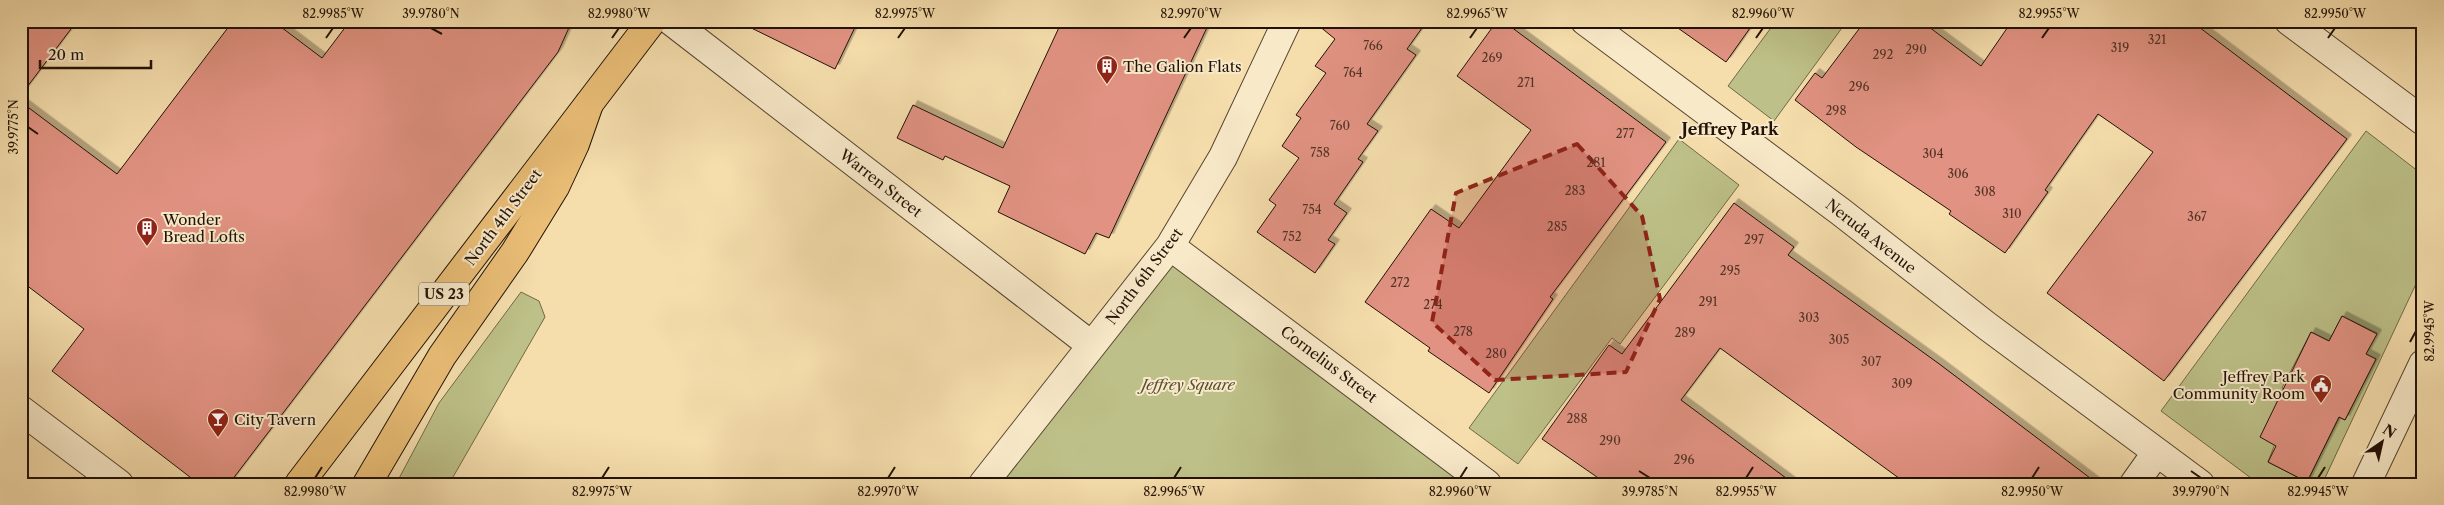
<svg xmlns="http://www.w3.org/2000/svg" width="2444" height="505" viewBox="0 0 2444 505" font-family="'Libre Caslon Text',serif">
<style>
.green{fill:#bdc088;stroke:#706947;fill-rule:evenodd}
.building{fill:#e19282;stroke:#221206;filter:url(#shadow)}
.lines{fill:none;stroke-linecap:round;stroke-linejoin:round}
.minor-casing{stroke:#574530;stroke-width:30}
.primary-casing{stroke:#221206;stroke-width:30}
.motorway-casing{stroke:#221206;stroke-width:30}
.minor{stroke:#f8e9c9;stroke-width:28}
.primary{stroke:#eabe76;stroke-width:28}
.motorway{stroke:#eabe76;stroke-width:28}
.marked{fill:#8f2418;fill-opacity:0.2;stroke:#8f2418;stroke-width:4;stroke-dasharray:10 6;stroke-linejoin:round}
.ticks{fill:none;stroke:#221206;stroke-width:2}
.labels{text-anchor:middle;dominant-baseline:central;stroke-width:4;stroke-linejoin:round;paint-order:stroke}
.number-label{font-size:12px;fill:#523225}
.shield{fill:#f8e9c9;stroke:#625240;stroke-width:1}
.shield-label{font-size:14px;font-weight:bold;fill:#221206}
.poi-label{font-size:15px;fill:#221206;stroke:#f8e9c9;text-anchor:start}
.street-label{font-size:15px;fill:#221206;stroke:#f8e9c9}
.park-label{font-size:15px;font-style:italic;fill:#584f34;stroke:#f8e9c9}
.neighbourhood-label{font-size:16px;font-weight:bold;fill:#221206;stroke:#f8e9c9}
.neatline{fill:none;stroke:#221206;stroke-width:2}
.ticks-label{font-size:12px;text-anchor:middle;fill:#221206}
</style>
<defs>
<filter id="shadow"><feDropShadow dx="4.5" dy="-4.5" stdDeviation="0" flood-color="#0004"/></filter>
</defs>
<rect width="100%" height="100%" fill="#f5ddac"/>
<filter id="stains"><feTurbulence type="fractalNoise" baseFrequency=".004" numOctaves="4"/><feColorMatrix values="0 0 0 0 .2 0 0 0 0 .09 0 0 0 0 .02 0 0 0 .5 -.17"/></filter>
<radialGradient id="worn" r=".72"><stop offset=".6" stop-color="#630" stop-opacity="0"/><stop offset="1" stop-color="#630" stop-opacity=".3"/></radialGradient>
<path class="green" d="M1776,21H1847L1774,121L1728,86Z
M2366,131L2423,175V269L2324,480L2320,484H2259L2161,411ZM2342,316L2377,333L2366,354L2376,359L2345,420L2339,417L2307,482L2268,462L2294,394L2282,388L2311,332L2329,341Z
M1679,139L1739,185L1620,344L1612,338L1518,464L1469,428Z
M1170,246L1487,484H983Z
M521,292L539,301L545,317L449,484H396L439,403Z"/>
<path class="building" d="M21,21H77L21,95Z
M233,21H273L322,58L350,21H572L558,52L229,484H199L52,371L84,329L21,281V102L117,174Z
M737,21H858L835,69Z
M1062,21H1210L1109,238L1096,233L1085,254L998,212L1010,186L945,156L943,160L897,138L913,105L1003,148Z
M1313,21H1427L1407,49L1416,55L1367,124L1378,131L1358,159L1363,162L1334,204L1347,213L1328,240L1335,244L1315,273L1257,232L1276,205L1269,200L1299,158L1282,146L1301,118L1296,115L1326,73L1315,66L1335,39Z
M1497,21H1503L1666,142L1550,297L1553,299L1489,393L1428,351L1430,348L1365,302L1431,209L1459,228L1531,130L1457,76Z
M1668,21H1755L1726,62Z
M1865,21H1921L1981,66L2012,21H2191L2347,139L2164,381L2047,293L2153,152L2098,114L2045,190L2048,192L2005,253L1949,214L1951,211L1856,147L1795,100L1815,73L1822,78Z
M1734,203L1794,247L1788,255L1938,363L2098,484H1907L1720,348L1681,400L1794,484H1607L1542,439L1609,345L1622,354Z
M2342,316L2377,334L2366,354L2376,359L2345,420L2339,417L2307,482L2268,462L2276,446L2260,437L2311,332L2329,341Z"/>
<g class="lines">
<g class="minor-casing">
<path id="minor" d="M671,21L1091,345
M1585,21L1841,212L1987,326L2200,484
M2289,21L2423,121
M1170,246L1487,484
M21,410L119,484
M983,484L1170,246L1223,157L1287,21
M2134,484L2156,453
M2366,484L2423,364"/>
</g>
<g class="primary-casing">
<path id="primary" d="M299,484L652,21"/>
</g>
<g class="motorway-casing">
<path id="motorway" d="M367,484L442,356L515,252L555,187L575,144L589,104"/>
</g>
<use href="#minor" class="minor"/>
<use href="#primary" class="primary"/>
<use href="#motorway" class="motorway"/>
</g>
<path class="marked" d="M1577,144L1642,216L1660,299L1626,372L1495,380L1432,322L1456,193Z"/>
<path class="ticks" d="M431,28L442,34M326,38L333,28M612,38L619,28M898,38L905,28M1184,38L1191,28M1470,38L1477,28M1756,38L1763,28M2042,38L2049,28M2328,38L2335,28M28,127L38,134M2410,342L2416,331M1639,471L1650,478M2191,471L2201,478M315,478L322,467M602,478L609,467M888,478L895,467M1174,478L1181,467M1460,478L1467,467M1746,478L1753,467M2032,478L2039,467M2318,478L2325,467"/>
<defs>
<g id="building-pin" transform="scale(1.125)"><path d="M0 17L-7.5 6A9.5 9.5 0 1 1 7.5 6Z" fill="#8f2418" stroke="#f8e9c9"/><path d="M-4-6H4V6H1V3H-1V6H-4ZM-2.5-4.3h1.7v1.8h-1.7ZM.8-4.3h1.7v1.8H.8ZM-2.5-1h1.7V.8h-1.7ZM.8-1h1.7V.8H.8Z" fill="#fff"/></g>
<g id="civic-pin" transform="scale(1.125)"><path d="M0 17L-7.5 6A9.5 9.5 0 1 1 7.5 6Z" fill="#8f2418" stroke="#f8e9c9"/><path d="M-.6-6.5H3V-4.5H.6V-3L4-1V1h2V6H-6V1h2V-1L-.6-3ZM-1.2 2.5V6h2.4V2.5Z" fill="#fff"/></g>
<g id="bar-pin" transform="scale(1.125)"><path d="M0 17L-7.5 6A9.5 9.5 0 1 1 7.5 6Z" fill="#8f2418" stroke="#f8e9c9"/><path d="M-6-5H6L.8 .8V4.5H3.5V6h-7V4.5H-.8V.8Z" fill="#fff"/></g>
</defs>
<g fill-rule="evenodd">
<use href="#building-pin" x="1107" y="66"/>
<use href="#building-pin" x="147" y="228"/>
<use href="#civic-pin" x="2321" y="385"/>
<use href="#bar-pin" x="218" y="419"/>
</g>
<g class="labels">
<g class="number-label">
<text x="2157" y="39">321</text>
<text x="1373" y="45">766</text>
<text x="2120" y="47">319</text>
<text x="1916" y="49">290</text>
<text x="1883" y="54">292</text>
<text x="1492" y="57">269</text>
<text x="1353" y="72">764</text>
<text x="1526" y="82">271</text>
<text x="1859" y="86">296</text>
<text x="1836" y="110">298</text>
<text x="1340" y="125">760</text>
<text x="1625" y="133">277</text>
<text x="1320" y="152">758</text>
<text x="1933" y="153">304</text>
<text x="1596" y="162">281</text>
<text x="1958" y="173">306</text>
<text x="1575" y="190">283</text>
<text x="1985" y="191">308</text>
<text x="1312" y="209">754</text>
<text x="2012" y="213">310</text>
<text x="2197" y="216">367</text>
<text x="1557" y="226">285</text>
<text x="1292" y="236">752</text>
<text x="1754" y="239">297</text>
<text x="1730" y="270">295</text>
<text x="1400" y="282">272</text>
<text x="1708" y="301">291</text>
<text x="1433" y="304">274</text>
<text x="1809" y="317">303</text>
<text x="1463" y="331">278</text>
<text x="1685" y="332">289</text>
<text x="1839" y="339">305</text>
<text x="1496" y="353">280</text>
<text x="1871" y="361">307</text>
<text x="1902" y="383">309</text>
<text x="1577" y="418">288</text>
<text x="1610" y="440">290</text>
<text x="1684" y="459">296</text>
</g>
<rect class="shield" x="419" y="282.5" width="50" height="23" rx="4"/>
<g class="shield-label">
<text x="444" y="294">US 23</text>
</g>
<g class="poi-label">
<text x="1123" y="66">The Galion Flats</text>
<text x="163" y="219">Wonder<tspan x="163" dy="17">Bread Lofts</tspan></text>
<text x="2305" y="376" text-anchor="end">Jeffrey Park<tspan x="2305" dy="17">Community Room</tspan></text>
<text x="234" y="419">City Tavern</text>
</g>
<g class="street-label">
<text transform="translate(881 183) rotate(38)">Warren Street</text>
<text transform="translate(503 217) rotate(-53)">North 4th Street</text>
<text transform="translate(1871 236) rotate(38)">Neruda Avenue</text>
<text transform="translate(1144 276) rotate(-53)">North 6th Street</text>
<text transform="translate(1329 364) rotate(37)">Cornelius Street</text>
</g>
<g class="park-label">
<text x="1188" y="384">Jeffrey Square</text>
</g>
<g class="neighbourhood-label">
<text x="1730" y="129">Jeffrey Park</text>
</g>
</g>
<rect width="2444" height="505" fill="none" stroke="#f5ddac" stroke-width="55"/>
<g transform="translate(2382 442) rotate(34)" stroke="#f8e9c9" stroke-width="4" paint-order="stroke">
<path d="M0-4L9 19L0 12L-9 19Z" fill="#221206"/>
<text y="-8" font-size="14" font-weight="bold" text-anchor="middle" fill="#221206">N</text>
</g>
<path d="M40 60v8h111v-8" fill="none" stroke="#221206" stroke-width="2.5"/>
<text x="48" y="60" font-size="15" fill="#221206" stroke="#f8e9c9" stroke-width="4" paint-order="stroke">20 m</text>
<rect x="28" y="28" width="2388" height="450" class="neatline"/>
<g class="ticks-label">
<text x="333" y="18">82.9985°W</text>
<text x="431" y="18">39.9780°N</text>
<text x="619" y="18">82.9980°W</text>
<text x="905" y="18">82.9975°W</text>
<text x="1191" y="18">82.9970°W</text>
<text x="1477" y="18">82.9965°W</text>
<text x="1763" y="18">82.9960°W</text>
<text x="2049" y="18">82.9955°W</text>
<text x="2335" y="18">82.9950°W</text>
<text transform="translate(14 127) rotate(-90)" y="4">39.9775°N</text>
<text transform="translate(2430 331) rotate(-90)" y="4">82.9945°W</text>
<text x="315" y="496">82.9980°W</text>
<text x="602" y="496">82.9975°W</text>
<text x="888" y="496">82.9970°W</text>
<text x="1174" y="496">82.9965°W</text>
<text x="1460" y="496">82.9960°W</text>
<text x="1650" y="496">39.9785°N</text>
<text x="1746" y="496">82.9955°W</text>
<text x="2032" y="496">82.9950°W</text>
<text x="2201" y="496">39.9790°N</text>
<text x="2318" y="496">82.9945°W</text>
</g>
<rect width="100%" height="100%" filter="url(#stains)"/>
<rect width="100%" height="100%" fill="url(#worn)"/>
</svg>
